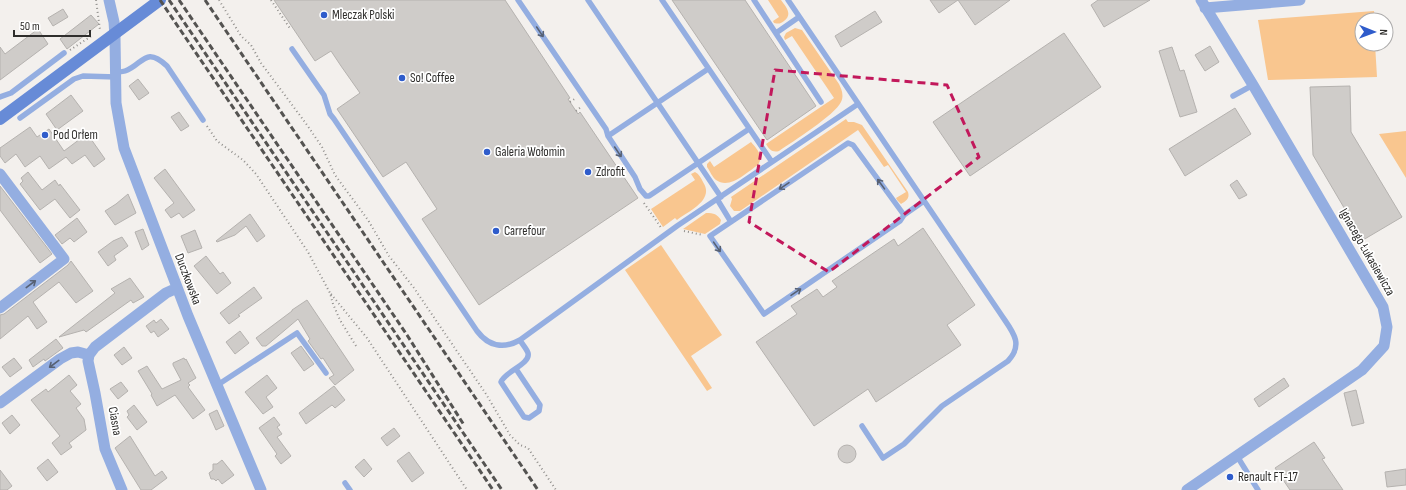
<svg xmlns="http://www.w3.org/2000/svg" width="1406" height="490" viewBox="0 0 1406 490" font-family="'Sofia Sans Condensed',sans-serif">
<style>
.green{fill:#f9c68f}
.building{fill:#cfccc9;stroke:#b5b2af}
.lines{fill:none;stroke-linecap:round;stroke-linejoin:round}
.path{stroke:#918f8c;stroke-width:2;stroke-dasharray:1 3;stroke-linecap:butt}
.lane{stroke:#94aee1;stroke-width:5.5}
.street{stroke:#94aee1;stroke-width:11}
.secondary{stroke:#678bd7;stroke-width:12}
.rail{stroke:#545351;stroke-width:3;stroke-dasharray:6 3;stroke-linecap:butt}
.oneway{stroke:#576174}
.marked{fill:none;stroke:#c2185b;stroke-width:3;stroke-dasharray:8 5;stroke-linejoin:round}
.poi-dot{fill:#2f5ccb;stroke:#fff;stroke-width:1.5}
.labels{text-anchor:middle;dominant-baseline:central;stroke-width:3.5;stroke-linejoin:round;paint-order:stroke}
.poi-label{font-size:13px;fill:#2f2e2c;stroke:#fff;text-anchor:start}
.street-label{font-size:13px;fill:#2f2e2c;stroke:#fff}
</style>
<rect width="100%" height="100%" fill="#f3f0ed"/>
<path class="green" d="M768,0H781C786,7 793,14 784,21C780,24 779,24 774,23L773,21L779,17Z
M1374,11L1375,20H1362V44H1375L1377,77L1268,80L1258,20Z
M795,28L802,30L839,84C842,90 844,96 841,102C835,115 792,142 779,151C772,153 769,149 766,144L834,98L792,36L785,40L784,37L786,33Z
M846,119L848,122H854L862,125L908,192C910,199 906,201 901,204L897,200L896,198L906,192L888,165L884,167L858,130L740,211H734L730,206L732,199L731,197Z
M1406,131V178L1379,134Z
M751,142C757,149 764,156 758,165C747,172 730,190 716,180C712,177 710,171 707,167V164L710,161L714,167Z
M695,172C699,174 701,178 703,182C715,200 689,211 677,220L675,218L663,227L651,209L695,180L691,174Z
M706,213C714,213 717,214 721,220L720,224L705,234L683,229Z
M661,245L722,335L691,356L712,388L707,391L625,270Z"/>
<path class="building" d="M274,0H505L570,98L568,99L578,114L580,112L638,198L479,305L422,219L437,209L406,162L383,177L337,109L360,93L341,66L331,51L315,61Z
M672,0H745L816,106L767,140Z
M930,0H958L939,13Z
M958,0H1010L975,25Z
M1098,0H1150L1104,27L1091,5Z
M63,9L68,17L53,26L48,18Z
M875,11L882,22L841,47L835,36Z
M91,15L99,24L67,49L60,39Z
M38,29L48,44L0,80V47L5,54Z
M1064,33L1101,87L970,176L933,122Z
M1210,46L1219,62L1205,71L1195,55Z
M1172,47L1180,71L1184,70L1197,112L1180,117L1159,51Z
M138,79L149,93L139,100L129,86Z
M1350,86L1351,132L1402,217L1363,240L1313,155L1310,87Z
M71,95L83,111L57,130L46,114Z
M1235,108L1251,134L1185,176L1169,149Z
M179,112L189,126L181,131L171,117Z
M30,127L37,137L49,129L64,151L80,139L79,137L86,132L105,159L94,167L85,155L72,164L66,157L49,169L40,156L25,167L16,154L5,163L0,156V148Z
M165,169L195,210L183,218L179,213L171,218L165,210L174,203L154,178Z
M28,172L42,190L55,180L59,186L60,184L80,210L70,218L55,199L40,210L20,184L23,181L21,178Z
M1237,180L1247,195L1239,199L1230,185Z
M0,186L52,254L40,263L0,210Z
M128,194L136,213L115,225L105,211L116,204Z
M250,214L265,236L257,242L246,226L235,235L217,242L216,241Z
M77,218L87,232L74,242L70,238L62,244L55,235Z
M923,228L975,305L947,325L961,345L876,402L868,389L814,426L756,342L797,314L791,306L817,289L823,297L837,287L832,281L894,239L898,246Z
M143,229L149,245L142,250L135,232Z
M195,230L202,248L188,253L181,236Z
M122,237L128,246L114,256L116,260L108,266L98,252L113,241Z
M206,256L220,274L223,272L231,283L217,294L194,266Z
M71,261L93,291L76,303L59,282L33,302L47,322L37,329L28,316L0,339V315L4,314L68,265Z
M130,278L144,297L133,303L131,300L86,332L84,330L59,337L115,293L111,289Z
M254,287L262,298L238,315L240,316L229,324L220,313Z
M307,300L354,370L335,385L329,378L334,375L323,358L321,359L308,341L310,339L298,319L266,346H262L256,338L292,311V310Z
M161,319L169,329L158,337L154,331L151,333L146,326L154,320L156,323Z
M240,331L249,343L235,354L226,342Z
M56,339L63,348L45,361L44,359L33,367L29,360Z
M301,346L314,364L304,371L291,353Z
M124,347L132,358L122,365L114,355Z
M14,358L22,368L10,377L2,367Z
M184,358L185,360L186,359L196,378L188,383L190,385L188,387L205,410L193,419L175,395L157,406L151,395L152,394L138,371L147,366L162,389L181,380L173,365V363Z
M69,375L77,385L70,391L81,404L76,408L84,419L86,430L69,443L72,447L61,455L52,443L60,436L31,400L46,389L48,392Z
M267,375L277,388L266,397L273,407L263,414L245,392Z
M1284,378L1289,386L1259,407L1254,399Z
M121,382L128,391L118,399L110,389Z
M334,386L345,400L335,408L332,405L306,424L299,413Z
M1356,390L1364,423L1352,426L1344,393Z
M134,405L147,422L137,430L127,417L129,415L127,411Z
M217,410L224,426L216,430L209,414Z
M12,415L20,425L10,434L2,423Z
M274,417L280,425L277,427L282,434L277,437L291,456L281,464L275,456L277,454L259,428Z
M394,428L400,436L387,446L381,438Z
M130,436L155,476L162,471L167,478L151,490H141L115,448Z
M1314,442L1325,458L1322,459L1343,490H1290L1275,468Z
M838 454a9 9 0 1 1 18 0a9 9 0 1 1-18 0Z
M409,452L424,473L412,482L397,461Z
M48,459L58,472L47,481L37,468Z
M364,459L372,469L364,477L355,467Z
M222,460L234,475L222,484L218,479L216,481L214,479H211L209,473L213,470V464H217Z
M1406,469V485L1387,487L1385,472Z
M0,470L12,486L7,490H0Z"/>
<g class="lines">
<path class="path" d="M96,0L100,30L99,31
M219,0L241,36L251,45L261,63L307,125L322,147L335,175L368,220L389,256L414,288L486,394L510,435L520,445L528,448L556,490
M271,0L291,30
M70,50L93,35
M570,102L576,98
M576,111L581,107
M207,126L217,141L243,160L256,174L308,252L330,293L333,304L340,320L356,346
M644,203L662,229
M684,231L703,235
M331,294L367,338L467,490"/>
<path class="lane" d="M518,0L606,129L608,136L635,177L640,189L646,196H649L749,129
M588,0L721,197
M662,0L772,162
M754,0L821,102
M788,0L1000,313C1011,330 1025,343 1008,361L942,406L904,444L883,458L862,426
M776,33L799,17
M292,49L324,95L330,114L334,119L477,331C489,347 504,349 520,340L677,226L858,104
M116,72C119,72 122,72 125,71C143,65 145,45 167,66L203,120
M1233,96L1253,85
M0,97L11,93L64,53
M20,118L74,79L83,76L116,77
M608,136L708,69
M717,199L731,222
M904,215L853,145L848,143L710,236L764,314L900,221L904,215L924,201
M516,369L540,405L539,411L529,418L524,417L501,382C504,372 531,364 528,353C527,349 522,344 520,340
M216,386L297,333L326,373
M1237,456L1258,490
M345,483L350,490"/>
<path class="street" d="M109,0L114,22L115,37L116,103L124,148L188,316L261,490
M1205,8L1300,0
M0,174L64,259L0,308
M0,403L60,359L71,353L78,352L89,355
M122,490L105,449L95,393L88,361L89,355L95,347L166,293L177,288
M1187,490L1362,370L1384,346L1387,327L1383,307L1253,85L1201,0"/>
<path class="secondary" d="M0,119L160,0"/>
<path class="rail" d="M160,0L493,490
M169,0L502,490
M179,0L407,335L464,425
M205,0L538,490"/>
</g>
<defs><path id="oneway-shaft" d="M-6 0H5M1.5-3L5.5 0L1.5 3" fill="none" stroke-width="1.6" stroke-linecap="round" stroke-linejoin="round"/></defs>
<g class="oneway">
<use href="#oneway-shaft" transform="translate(540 32) rotate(56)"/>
<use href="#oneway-shaft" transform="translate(618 152) rotate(56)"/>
<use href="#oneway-shaft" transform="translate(881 184) rotate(-126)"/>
<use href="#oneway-shaft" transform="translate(784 186) rotate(146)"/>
<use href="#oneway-shaft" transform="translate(717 247) rotate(55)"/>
<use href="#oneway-shaft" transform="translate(31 284) rotate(-37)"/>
<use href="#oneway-shaft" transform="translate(796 292) rotate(-34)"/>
<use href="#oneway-shaft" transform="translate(54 364) rotate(143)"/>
</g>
<path class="marked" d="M775,70L947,85L979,157L829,272L749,222Z"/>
<g class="poi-dot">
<circle cx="324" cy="15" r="4"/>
<circle cx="402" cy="78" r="4"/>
<circle cx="45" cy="135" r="4"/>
<circle cx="487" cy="152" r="4"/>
<circle cx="588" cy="172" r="4"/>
<circle cx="496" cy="231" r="4"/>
<circle cx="1230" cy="477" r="4"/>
</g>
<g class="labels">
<g class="poi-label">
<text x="332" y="15">Mleczak Polski</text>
<text x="410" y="78">So! Coffee</text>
<text x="53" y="135">Pod Orłem</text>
<text x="495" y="152">Galeria Wołomin</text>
<text x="596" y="172">Zdrofit</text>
<text x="504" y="231">Carrefour</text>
<text x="1238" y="477">Renault FT-17</text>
</g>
<g class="street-label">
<text transform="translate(1367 252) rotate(60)">Ignacego Łukasiewicza</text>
<text transform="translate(188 279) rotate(69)">Duczkowska</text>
<text transform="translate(115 421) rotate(80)">Ciasna</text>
</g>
</g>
<g transform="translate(1374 32) rotate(91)"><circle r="19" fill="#ffffff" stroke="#acabab"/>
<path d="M0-3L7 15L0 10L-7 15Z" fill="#2f5ccb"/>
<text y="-6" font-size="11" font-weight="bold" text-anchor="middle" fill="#2f2e2c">N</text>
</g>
<path d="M14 30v6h76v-6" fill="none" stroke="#2f2e2c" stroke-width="2"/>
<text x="20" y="30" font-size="12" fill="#2f2e2c" stroke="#ffffff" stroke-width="3" paint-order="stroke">50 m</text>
</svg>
